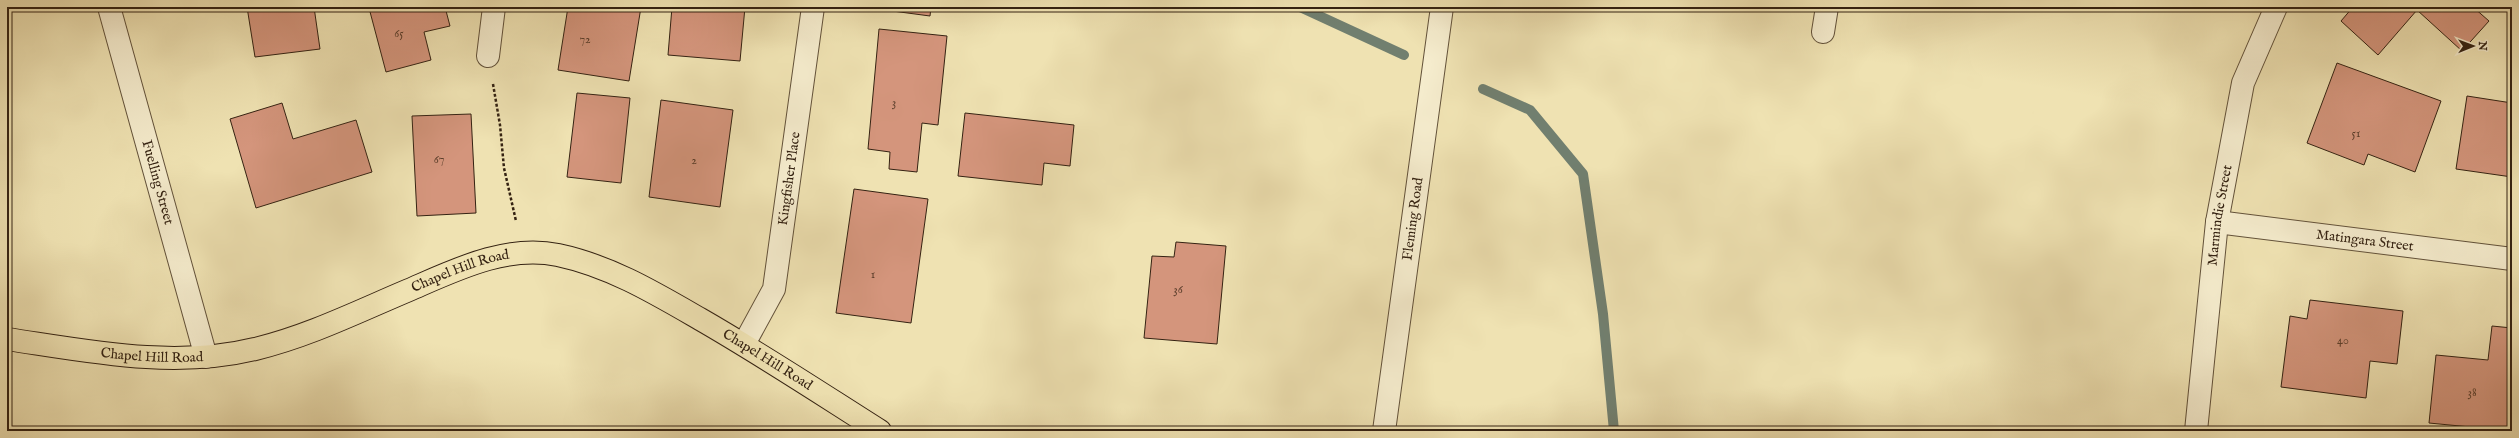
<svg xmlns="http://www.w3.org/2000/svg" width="2519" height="438" viewBox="0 0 2519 438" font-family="'IM FELL English',serif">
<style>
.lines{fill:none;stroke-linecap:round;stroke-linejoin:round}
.stream{stroke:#717f6f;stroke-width:10}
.building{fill:#d4957c;stroke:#342212}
.minor-casing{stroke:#63523a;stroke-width:24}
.major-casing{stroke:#342212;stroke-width:24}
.path{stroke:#342212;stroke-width:2.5;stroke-dasharray:3 2;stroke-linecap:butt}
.minor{stroke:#f5eccd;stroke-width:22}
.major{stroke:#efe2b2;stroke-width:22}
.labels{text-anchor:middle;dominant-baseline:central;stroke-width:4;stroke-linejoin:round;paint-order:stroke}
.number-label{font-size:12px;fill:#5c3f2c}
.street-label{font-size:14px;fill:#342212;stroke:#f5eccd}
</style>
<rect width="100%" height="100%" fill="#efe2b2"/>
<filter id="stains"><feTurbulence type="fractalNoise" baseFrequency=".005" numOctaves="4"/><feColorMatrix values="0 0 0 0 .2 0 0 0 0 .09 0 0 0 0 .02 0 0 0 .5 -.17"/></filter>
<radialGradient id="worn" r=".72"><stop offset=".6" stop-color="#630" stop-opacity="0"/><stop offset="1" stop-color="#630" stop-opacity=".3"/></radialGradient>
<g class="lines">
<path class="stream" d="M1300,7L1404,55
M1483,89L1530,110L1583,174L1603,314L1614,431"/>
</g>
<path class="building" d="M247,7H314L320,49L255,57Z
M445,7L450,26L424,32L431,60L386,72L369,8Z
M568,7H641L629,81L558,70Z
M672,7H745L740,61L668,55Z
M885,7H931L930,16L885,10Z
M2353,7H2473L2489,21L2462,51L2417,10L2378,55L2341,21Z
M879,29L947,36L938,125L922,123L917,172L889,169L890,152L868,149Z
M2337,63L2441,101L2415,172L2368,154L2364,165L2307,143Z
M577,93L630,98L621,183L567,177Z
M2467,96L2512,103V177L2456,169Z
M661,100L733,110L720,207L649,197Z
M282,103L293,139L356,120L372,172L256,208L230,119Z
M965,113L1074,125L1070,166L1044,163L1042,185L958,176Z
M471,114L476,213L417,216L412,116Z
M854,189L928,199L911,323L836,313Z
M1176,242L1226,246L1217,344L1144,338L1152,256L1174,257Z
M2310,300L2403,311L2397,364L2370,361L2366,398L2281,387L2290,316L2307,319Z
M2492,326L2512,328V431L2429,423L2436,355L2488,360Z
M2305,428L2343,431H2305Z"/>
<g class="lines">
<g class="minor-casing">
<g id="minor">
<path id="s1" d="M109,7L206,357"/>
<path d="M1823,32L1827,7"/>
<path d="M488,56L494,7"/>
<path id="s2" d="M2217,222L2512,259"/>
<path id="s3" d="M744,344L774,289L813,7"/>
<path id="s4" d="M1384,431L1442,7"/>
<path id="s5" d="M2196,431L2217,222L2243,83L2276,7"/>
</g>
</g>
<g class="major-casing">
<g id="major">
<path id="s6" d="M7,339C88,351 174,369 255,349C309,336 359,311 409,290C455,270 507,244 558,255C610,266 655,293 700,319C761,354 820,393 880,431"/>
</g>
</g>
<path class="path" d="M493,84L500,125L504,168L516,221"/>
<use href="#minor" class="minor"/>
<use href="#major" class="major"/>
</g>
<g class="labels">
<g class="number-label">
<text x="399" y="33">65</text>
<text x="585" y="39">72</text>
<text x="894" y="102">3</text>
<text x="2356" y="133">51</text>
<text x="439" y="159">67</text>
<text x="694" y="160">2</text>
<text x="873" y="274">1</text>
<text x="1178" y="289">36</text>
<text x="2343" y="340">40</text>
<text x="2472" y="392">38</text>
</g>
<g class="street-label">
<text stroke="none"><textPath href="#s3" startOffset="174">Kingfisher Place</textPath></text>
<text stroke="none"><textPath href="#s1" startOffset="182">Fuelling Street</textPath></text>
<text stroke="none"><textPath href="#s5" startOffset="217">Marmindie Street</textPath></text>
<text stroke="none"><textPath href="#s4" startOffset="214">Fleming Road</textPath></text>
<text stroke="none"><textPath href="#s2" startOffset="149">Matingara Street</textPath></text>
<text stroke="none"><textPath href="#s6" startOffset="470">Chapel Hill Road</textPath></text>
<text stroke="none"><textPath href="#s6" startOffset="146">Chapel Hill Road</textPath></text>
<text stroke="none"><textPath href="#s6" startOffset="806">Chapel Hill Road</textPath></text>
</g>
</g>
<rect width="2519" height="438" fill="none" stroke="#efe2b2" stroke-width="24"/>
<rect x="8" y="8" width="2503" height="422" fill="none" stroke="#342212" stroke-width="2"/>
<rect x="12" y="12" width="2495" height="414" fill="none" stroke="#342212"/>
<g transform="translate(2473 46) rotate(89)" stroke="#f5eccd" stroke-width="3" paint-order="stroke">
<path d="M0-3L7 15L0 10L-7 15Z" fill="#342212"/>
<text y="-6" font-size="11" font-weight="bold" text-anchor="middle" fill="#342212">N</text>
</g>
<rect width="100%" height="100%" filter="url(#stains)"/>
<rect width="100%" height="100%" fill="url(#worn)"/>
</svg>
